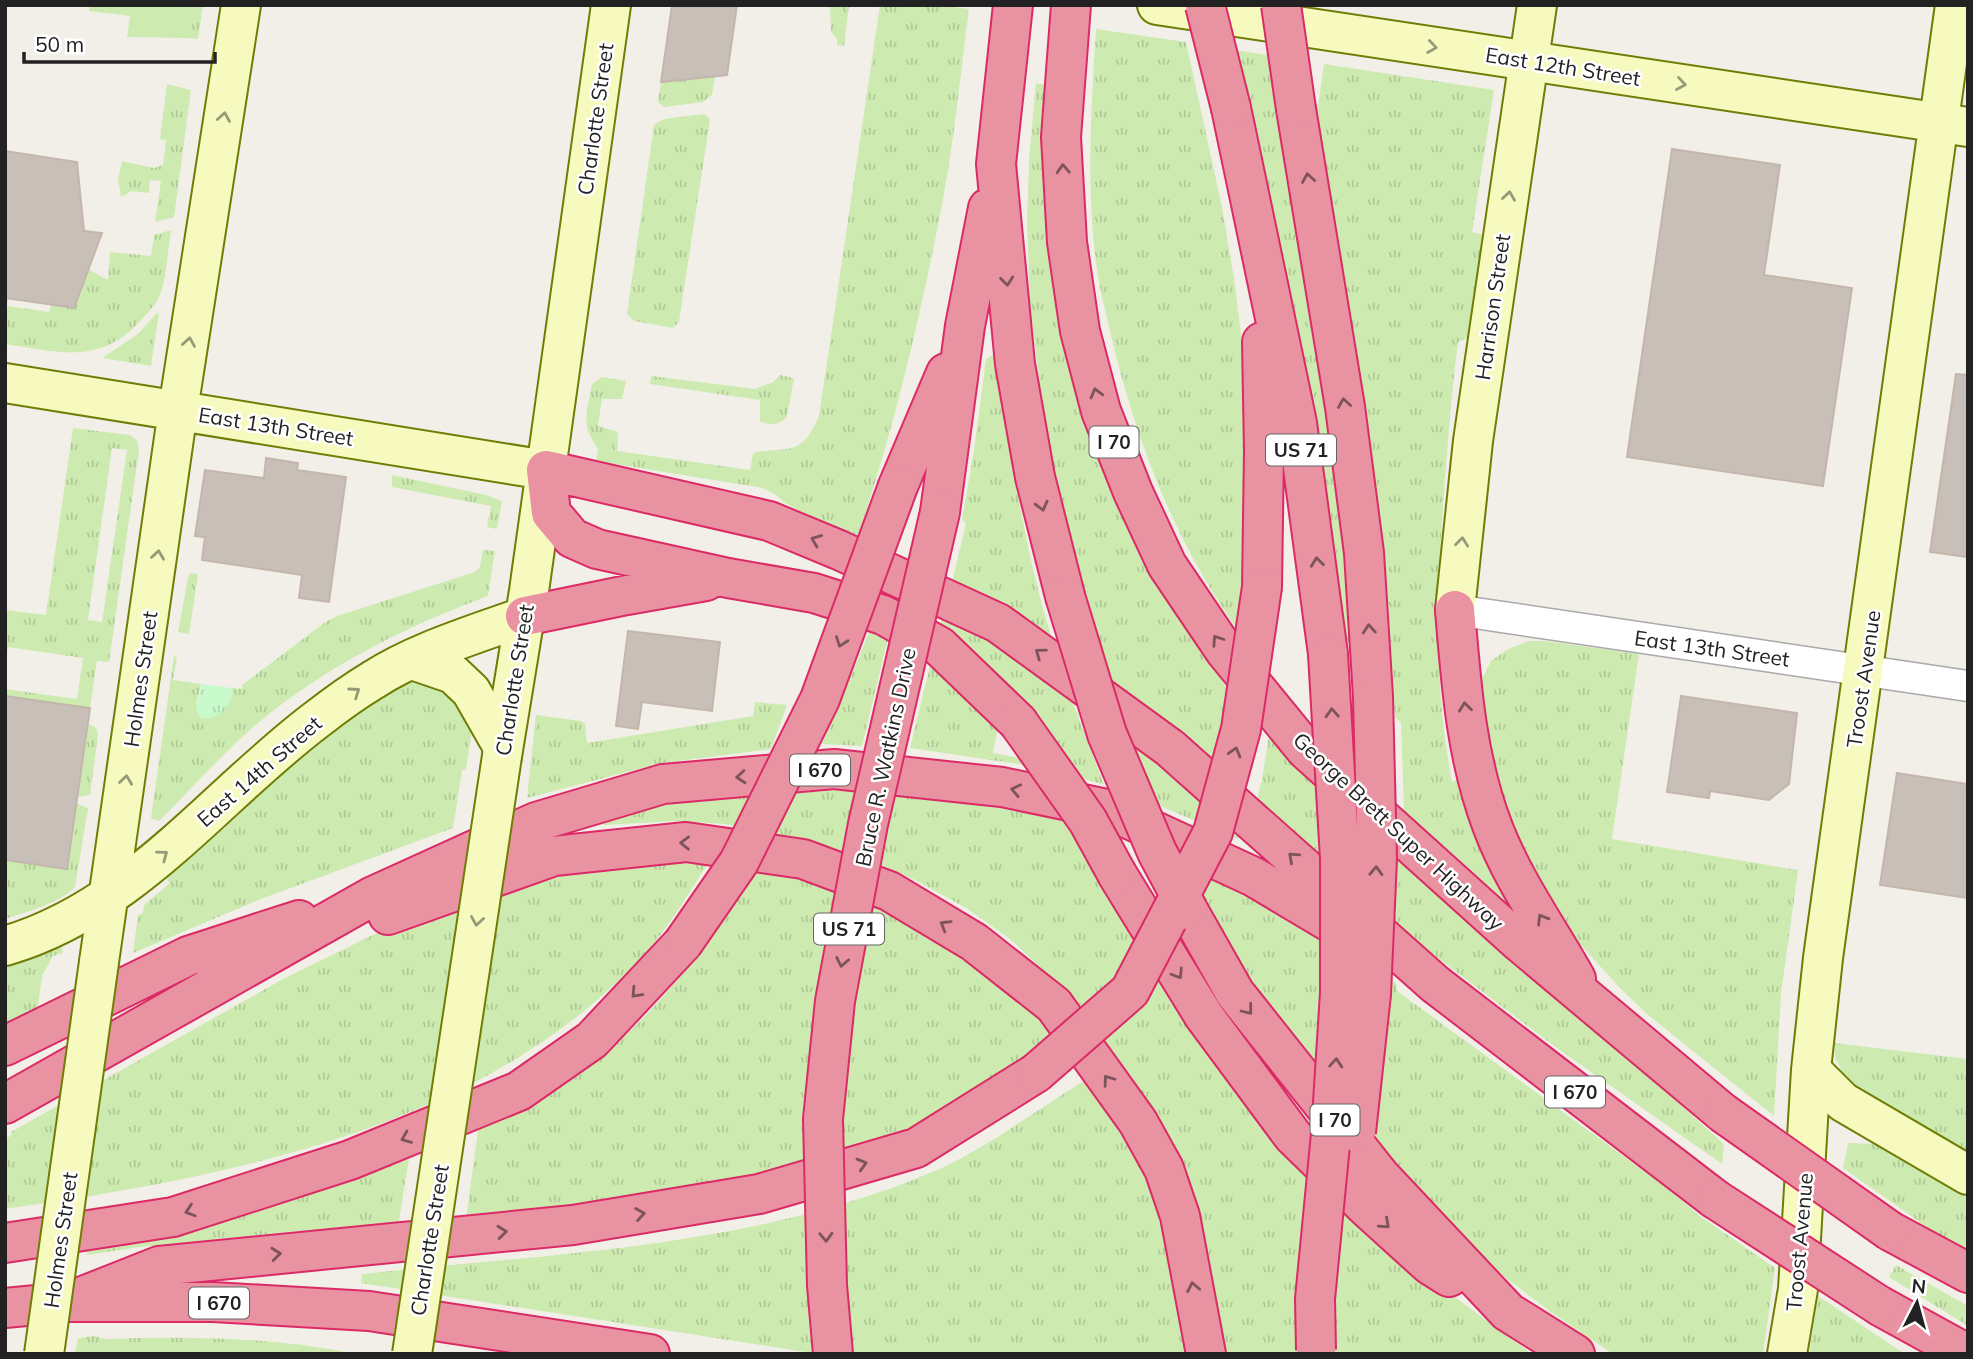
<svg xmlns="http://www.w3.org/2000/svg" width="1973" height="1359" viewBox="0 0 1973 1359" font-family="Mulish,sans-serif">
<style>
.grass{fill:url(#grass-tufts);fill-rule:evenodd}
.park{fill:url(#park-tufts)}
.garden{fill:#cdebb0}
.building{fill:#c7bfb8;stroke:#c4b6ab;stroke-width:2}
.lines{fill:none;stroke-linecap:round;stroke-linejoin:round}
.street-casing{stroke:#a9a9a9;stroke-width:33}
.secondary-casing{stroke:#707d05;stroke-width:42}
.highway-casing{stroke:#dc2a67;stroke-width:42}
.street{stroke:#fff;stroke-width:30}
.secondary{stroke:#f7fabf;stroke-width:38}
.highway{stroke:#e892a2;stroke-width:38}
.secondary-bridge-casing{stroke:#707d05;stroke-width:42;stroke-linecap:butt}
.highway-bridge-casing{stroke:#dc2a67;stroke-width:42;stroke-linecap:butt}
.secondary-bridge{stroke:#f7fabf;stroke-width:38}
.highway-bridge{stroke:#e892a2;stroke-width:38}
.oneway{stroke:#979978}
.oneway2{stroke:#7b545c}
.labels{text-anchor:middle;dominant-baseline:central;stroke-width:5;stroke-linejoin:round;paint-order:stroke}
.shield{fill:#fff;stroke:#646464;stroke-width:2}
.shield-label{font-size:19px;font-weight:bold;fill:#222}
.street-label{font-size:21px;fill:#222;stroke:#fff}
</style>
<defs>
<pattern id="grass-tufts" width="24" height="20" patternUnits="userSpaceOnUse" patternTransform="scale(1.75)"><rect width="24" height="20" fill="#cdebb0"/><path d="M3 7l-1-3M5 7V3M7 7l1-3M15 17l-1-3M17 17v-4M19 17l1-3" fill="none" stroke="#b0c997"/></pattern>
<pattern id="park-tufts" width="24" height="20" patternUnits="userSpaceOnUse" patternTransform="scale(1.75)"><rect width="24" height="20" fill="#c8facc"/><path d="M3 7l-1-3M5 7V3M7 7l1-3M15 17l-1-3M17 17v-4M19 17l1-3" fill="none" stroke="#acd6af"/></pattern>
</defs>
<rect width="100%" height="100%" fill="#f2efe9"/>
<path class="grass" d="M187,5H203L198,39L183,38Z
M830,5H849L844,46L837,45V39L831,32Z
M880,5H936L969,9C960,76 954,144 941,210C919,323 893,433 856,541L785,503L775,494L763,488L596,461L598,449C580,424 587,413 592,384L602,377L626,381L622,399H602L598,426L618,432L617,451L750,470L753,454L756,452C791,447 802,456 819,416Z
M1096,29L1186,42L1222,207L1234,279L1248,391L1243,637C1176,547 1135,439 1110,331C1105,309 1099,286 1096,263C1086,186 1091,107 1096,29Z
M1235,50L1273,56L1302,223L1358,651L1342,636Z
M1324,64L1494,90L1472,232L1484,235L1468,338L1458,342C1451,397 1447,452 1443,506C1437,601 1434,688 1452,782L1466,777L1518,912L1404,811L1401,723L1395,717L1389,617L1311,108L1318,106Z
M715,76L712,95L703,102L664,107L658,102L661,82Z
M1036,83L1045,85V157L1136,542L1173,609L1233,697L1217,777L1116,696L1091,620L1065,523L1046,436L1030,304L1027,224L1029,159Z
M167,84L191,90L174,217L155,222L161,181L150,180L149,193L132,191L121,197L118,179L122,161L154,168L163,165L166,140L160,139Z
M704,114L710,119L679,322L673,328L634,321L627,314L654,125L664,119Z
M171,230C168,249 167,270 162,289C159,301 149,312 141,320C100,366 59,352 5,344V298H8L7,306L49,312L51,305L88,269L108,280L110,252L151,256L154,235Z
M157,313H159L151,366L102,358L138,334Z
M997,353C1010,452 1024,553 1055,648L952,583L966,523L962,520L974,450L986,359Z
M780,375L794,378L787,416C781,425 769,426 760,421V400L650,384L651,376L755,389L773,382Z
M73,428L130,435L137,440L139,450L109,662L97,661L90,708L5,696V689L77,699L83,658L8,647L5,662V610L46,615ZM112,448L127,450L102,622L88,620Z
M392,475L486,495L502,501L497,529L487,527L491,506L392,487Z
M483,550L495,551L488,596C402,628 320,669 250,730C218,759 189,791 159,821L151,818L174,656L177,657L173,680L201,684L196,704L231,700L232,688L242,689V685L324,623L337,616L475,572L480,567Z
M189,573L198,574L189,634L178,632Z
M944,609L1067,687L1104,785L1075,776L938,634Z
M871,628L888,638L862,746L822,744Z
M1529,641H1545L1639,654L1612,839L1798,870L1781,994L1774,1116L1647,1014L1620,988L1566,929L1545,899L1488,772L1481,681L1491,661L1508,649Z
M931,662L998,727L993,753L1024,759L1031,766L910,748Z
M416,679L462,693L472,730L466,769L462,770L453,828L261,899L133,953L138,915L143,913L144,905L170,883L166,878C214,840 252,792 299,754C332,727 378,696 416,679Z
M755,702L787,705L771,749L662,763L527,798L536,715L581,721L585,724L587,743L753,716Z
M88,724L96,728L98,734L90,795L77,797Z
M1130,735L1244,832L1238,839L1158,805Z
M1269,735L1293,763L1320,789L1322,864L1255,805L1262,780Z
M810,786L911,788L1065,816L1410,1264L1532,1354H1221L1217,1308L1194,1205L1147,1103L1085,1009L1010,939L966,908L917,881L886,867L829,847L724,824L678,821L604,825L602,817L668,800Z
M76,803L88,808L75,887C62,902 24,913 5,919V860L67,869Z
M1393,855L1627,1057L1724,1144L1722,1164L1554,1046L1413,939L1392,921Z
M712,856C692,889 672,923 646,952C489,1128 228,1177 5,1209V1139L12,1135L11,1132L285,978L383,930L527,874Z
M1183,857L1277,904L1396,983L1397,991L1663,1185L1700,1216L1775,1268L1763,1354H1613L1552,1313L1506,1278L1446,1225L1312,1074L1242,969Z
M761,865L874,899L951,941L1062,1037L925,1130L758,1183L466,1220L478,1130C518,1109 565,1083 601,1056C667,1004 714,933 761,865Z
M61,945L63,953L53,956L42,976L38,1007L5,1025V964Z
M1834,1043L1968,1059V1163L1847,1082L1835,1057Z
M1094,1075L1124,1124L1162,1207L1190,1354H818L361,1283L362,1274C554,1253 750,1248 930,1173C989,1148 1039,1107 1094,1075Z
M1848,1143L1878,1144L1968,1197V1252L1931,1230L1843,1168Z
M409,1159L398,1226L318,1234L317,1230L297,1231L140,1247L87,1255L89,1241L232,1215L324,1190Z
M1896,1265L1968,1306V1326L1889,1277Z
M1818,1296L1905,1354H1809Z
M95,1336L105,1339C190,1336 273,1337 356,1354H75L78,1338Z"/>
<path class="park" d="M201,684L232,688L233,693C229,708 217,721 201,718L196,709Z"/>
<path class="garden" d="M90,5H187L183,38L127,37L130,16L89,11Z"/>
<path class="building" d="M672,5H737L727,75L661,82Z
M1672,149L1780,165L1764,275L1852,288L1823,486L1627,457Z
M5,151L77,162L84,231L102,233L74,308L5,298Z
M1956,374L1968,375V557L1930,552Z
M266,458L298,463L297,470L346,477L329,602L299,598L302,575L202,560L205,537L195,536L205,470L264,478Z
M628,631L720,642L712,711L642,702L638,729L616,726Z
M5,696L90,708L67,869L5,860Z
M1681,696L1797,713L1789,784L1769,800L1710,791L1709,798L1667,792Z
M1897,773L1968,784V898L1880,885Z"/>
<g class="lines">
<g class="street-casing">
<path id="street" d="M1455,610L1968,686"/>
</g>
<g class="secondary-casing">
<path id="secondary" d="M1157,5L1968,127
M5,383L546,470
M1455,610L1473,441L1537,5
M412,660L453,674L471,691L503,747
M502,756L529,591L611,5
M5,946C133,909 214,797 316,720C334,706 353,692 373,680C418,651 474,635 525,616
M99,962L178,410L241,5
M1811,1070L1843,1102L1968,1175
M1787,1354L1798,1289L1811,1070L1823,958L1955,5"/>
</g>
<g class="highway-casing">
<path id="highway" d="M1013,5L996,164L1015,364L1035,477L1065,596
M1071,5L1061,137L1067,242L1080,331L1101,411L1133,492L1167,565L1225,651L1306,750L1518,941L1723,1113
M1231,108L1297,423L1328,654
M1296,109L1345,407L1364,553L1373,697
M898,486L946,373
M940,512L965,326L988,208
M1262,587L1264,451L1262,342
M1455,610C1461,683 1466,756 1492,825C1512,879 1548,929 1576,979
M525,616L627,595L706,581
M1018,722L939,646L883,615L814,593L728,578L597,549L572,538L551,513L546,470L769,521L839,550L998,623L1170,748L1435,984L1715,1199
M1117,874L1204,1016L1293,1136L1367,1208L1430,1265L1449,1277
M1188,910L1235,993L1381,1177L1508,1312L1575,1354
M388,915L554,856L686,842L803,859L889,891L974,942L1054,1005L1138,1122L1164,1169L1180,1216L1206,1354
M5,1046L188,956L299,920
M5,1104L373,896L536,822L663,784L834,769L1002,787L1107,809L1254,877L1358,939
M1890,1231L1968,1273
M5,1243L173,1217L350,1160L519,1091L592,1040L683,943
M68,1302L159,1266L573,1225L759,1194L916,1148L1036,1073
M1880,1306L1967,1354
M5,1308L68,1302H213L369,1311L650,1354"/>
</g>
<use href="#street" class="street"/>
<use href="#secondary" class="secondary"/>
<use href="#highway" class="highway"/>
<g class="secondary-bridge-casing">
<path id="secondary-bridge" d="M44,1354L99,962
M412,1354L502,756"/>
</g>
<g class="highway-bridge-casing">
<path id="highway-bridge" d="M1205,5L1231,108
M1281,5L1296,109
M1065,596L1107,734L1157,852L1188,910
M1018,722L1088,821L1117,874
M683,943L739,862L820,699L898,486
M1036,1073L1130,991L1213,832L1241,729L1262,587
M1723,1113L1890,1231
M1356,1132L1371,994L1377,859L1373,697
M1715,1199L1880,1306
M1316,1350L1315,1299L1331,1134L1340,993V859L1328,654
M833,1354L827,1285L823,1119L835,1001L868,824L940,512"/>
</g>
<use href="#secondary-bridge" class="secondary-bridge"/>
<use href="#highway-bridge" class="highway-bridge"/>
</g>
<defs><path id="oneway-chevron" d="M-2-3.5L2.5 0L-2 3.5" fill="none" stroke-width="1.6" stroke-linecap="round" stroke-linejoin="round" transform="scale(1.75)"/></defs>
<g class="oneway">
<use href="#oneway-chevron" transform="translate(1432 47) rotate(8)"/>
<use href="#oneway-chevron" transform="translate(1681 84) rotate(9)"/>
<use href="#oneway-chevron" transform="translate(224 117) rotate(-81)"/>
<use href="#oneway-chevron" transform="translate(1509 196) rotate(-82)"/>
<use href="#oneway-chevron" transform="translate(189 342) rotate(-81)"/>
<use href="#oneway-chevron" transform="translate(1462 542) rotate(-84)"/>
<use href="#oneway-chevron" transform="translate(158 555) rotate(-82)"/>
<use href="#oneway-chevron" transform="translate(355 692) rotate(-35)"/>
<use href="#oneway-chevron" transform="translate(126 780) rotate(-82)"/>
<use href="#oneway-chevron" transform="translate(163 855) rotate(-37)"/>
<use href="#oneway-chevron" transform="translate(477 921) rotate(99)"/>
</g>
<g class="oneway2">
<use href="#oneway-chevron" transform="translate(1063 169) rotate(-93)"/>
<use href="#oneway-chevron" transform="translate(1308 178) rotate(-99)"/>
<use href="#oneway-chevron" transform="translate(1007 281) rotate(84)"/>
<use href="#oneway-chevron" transform="translate(1096 393) rotate(-105)"/>
<use href="#oneway-chevron" transform="translate(1344 403) rotate(-99)"/>
<use href="#oneway-chevron" transform="translate(1042 506) rotate(76)"/>
<use href="#oneway-chevron" transform="translate(816 540) rotate(-158)"/>
<use href="#oneway-chevron" transform="translate(1317 562) rotate(-97)"/>
<use href="#oneway-chevron" transform="translate(1369 629) rotate(-94)"/>
<use href="#oneway-chevron" transform="translate(1217 640) rotate(-124)"/>
<use href="#oneway-chevron" transform="translate(841 642) rotate(110)"/>
<use href="#oneway-chevron" transform="translate(1040 653) rotate(-144)"/>
<use href="#oneway-chevron" transform="translate(1465 707) rotate(-97)"/>
<use href="#oneway-chevron" transform="translate(1332 713) rotate(-93)"/>
<use href="#oneway-chevron" transform="translate(1235 752) rotate(-74)"/>
<use href="#oneway-chevron" transform="translate(741 777) rotate(175)"/>
<use href="#oneway-chevron" transform="translate(1016 790) rotate(-168)"/>
<use href="#oneway-chevron" transform="translate(685 843) rotate(-179)"/>
<use href="#oneway-chevron" transform="translate(1293 857) rotate(-138)"/>
<use href="#oneway-chevron" transform="translate(1376 871) rotate(-88)"/>
<use href="#oneway-chevron" transform="translate(1542 919) rotate(-121)"/>
<use href="#oneway-chevron" transform="translate(945 925) rotate(-149)"/>
<use href="#oneway-chevron" transform="translate(842 962) rotate(101)"/>
<use href="#oneway-chevron" transform="translate(1178 974) rotate(58)"/>
<use href="#oneway-chevron" transform="translate(636 993) rotate(133)"/>
<use href="#oneway-chevron" transform="translate(1248 1010) rotate(52)"/>
<use href="#oneway-chevron" transform="translate(1336 1063) rotate(-86)"/>
<use href="#oneway-chevron" transform="translate(1108 1080) rotate(-126)"/>
<use href="#oneway-chevron" transform="translate(406 1138) rotate(158)"/>
<use href="#oneway-chevron" transform="translate(862 1164) rotate(-16)"/>
<use href="#oneway-chevron" transform="translate(190 1211) rotate(162)"/>
<use href="#oneway-chevron" transform="translate(640 1214) rotate(-9)"/>
<use href="#oneway-chevron" transform="translate(1385 1224) rotate(42)"/>
<use href="#oneway-chevron" transform="translate(502 1232) rotate(-6)"/>
<use href="#oneway-chevron" transform="translate(826 1237) rotate(88)"/>
<use href="#oneway-chevron" transform="translate(276 1254) rotate(-6)"/>
<use href="#oneway-chevron" transform="translate(1193 1287) rotate(-101)"/>
</g>
<g class="labels">
<g class="shield">
<rect x="1089.5" y="426.5" width="49" height="31" rx="5"/>
<rect x="1266" y="434.5" width="70" height="31" rx="5"/>
<rect x="790" y="754.5" width="60" height="31" rx="5"/>
<rect x="814" y="913.5" width="70" height="31" rx="5"/>
<rect x="1545" y="1076.5" width="60" height="31" rx="5"/>
<rect x="1310.5" y="1104.5" width="49" height="31" rx="5"/>
<rect x="189" y="1287.5" width="60" height="31" rx="5"/>
</g>
<g class="shield-label">
<text x="1114" y="442">I 70</text>
<text x="1301" y="450">US 71</text>
<text x="820" y="770">I 670</text>
<text x="849" y="929">US 71</text>
<text x="1575" y="1092">I 670</text>
<text x="1335" y="1120">I 70</text>
<text x="219" y="1303">I 670</text>
</g>
<g class="street-label">
<text transform="translate(1563 66) rotate(9)">East 12th Street</text>
<text transform="translate(595 119) rotate(-82)">Charlotte Street</text>
<text transform="translate(1492 307) rotate(-82)">Harrison Street</text>
<text transform="translate(276 426) rotate(9)">East 13th Street</text>
<text transform="translate(1712 648) rotate(8)">East 13th Street</text>
<text transform="translate(140 679) rotate(-82)">Holmes Street</text>
<text transform="translate(1863 679) rotate(-82)">Troost Avenue</text>
<text transform="translate(514 680) rotate(-81)">Charlotte Street</text>
<text transform="translate(885 757) rotate(-78)">Bruce R. Watkins Drive</text>
<text transform="translate(259 771) rotate(-41)">East 14th Street</text>
<text transform="translate(1399 831) rotate(43)">George Brett Super Highway</text>
<text transform="translate(60 1240) rotate(-82)">Holmes Street</text>
<text transform="translate(429 1240) rotate(-81)">Charlotte Street</text>
<text transform="translate(1799 1242) rotate(-85)">Troost Avenue</text>
</g>
</g>
<rect width="1973" height="1359" fill="none" stroke="#222222" stroke-width="14"/>
<g transform="translate(1917 1303) rotate(6)" stroke="#ffffff" stroke-width="5" paint-order="stroke">
<path d="M0-5L12 26L0 18L-12 26Z" fill="#222222"/>
<text y="-10" font-size="19" font-weight="bold" text-anchor="middle" fill="#222222">N</text>
</g>
<path d="M24 52v10h191v-10" fill="none" stroke="#222222" stroke-width="3.5"/>
<text x="35" y="52" font-size="21" fill="#222222" stroke="#ffffff" stroke-width="5" paint-order="stroke">50 m</text>
</svg>
